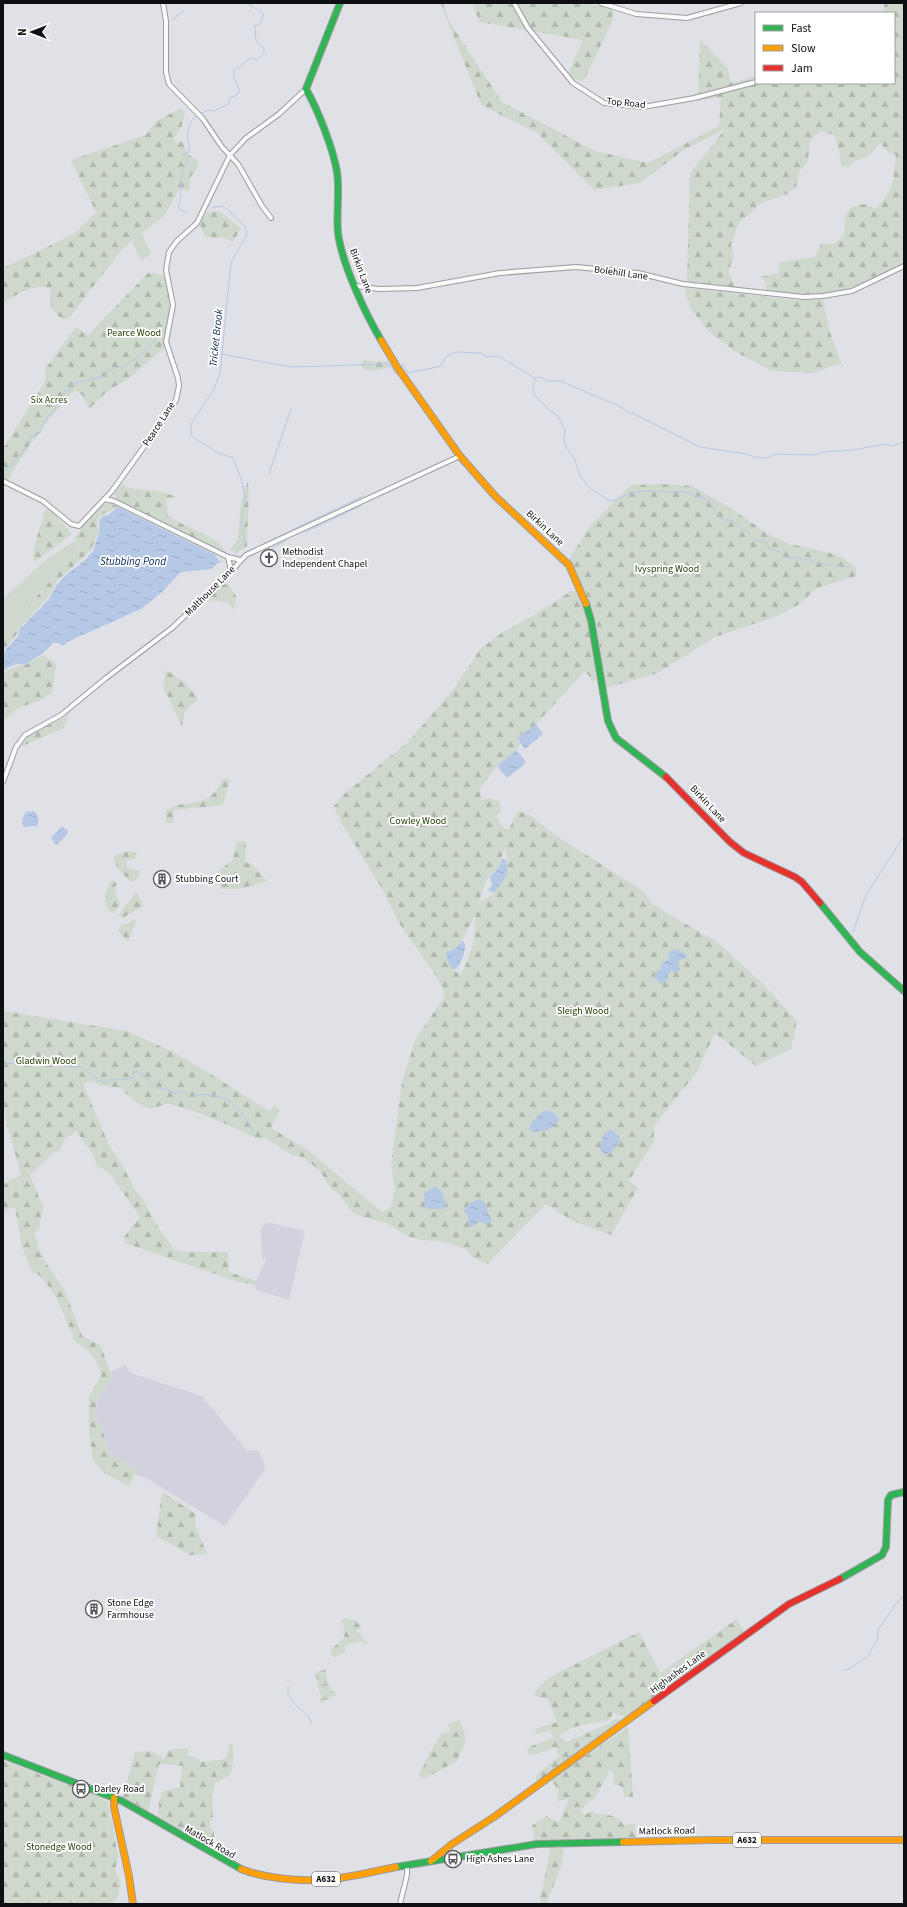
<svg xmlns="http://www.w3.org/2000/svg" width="907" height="1907" viewBox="0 0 907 1907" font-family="'Source Sans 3',sans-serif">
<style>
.built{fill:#d1d2dd}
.grass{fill:#ced8cc}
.forest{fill:url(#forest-firs);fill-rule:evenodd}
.wetland{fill:url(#wetland-marsh)}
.water{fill:url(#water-ripples)}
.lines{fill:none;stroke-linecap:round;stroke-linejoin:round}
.stream{stroke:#b5c8e6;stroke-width:1}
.street-casing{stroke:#9c9ca0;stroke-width:6}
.fast-casing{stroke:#9c9ca0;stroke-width:8}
.slow-casing{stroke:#9c9ca0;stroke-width:8}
.jam-casing{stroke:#9c9ca0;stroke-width:8}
.street{stroke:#fafafb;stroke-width:4}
.fast{stroke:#30b455;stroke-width:6}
.slow{stroke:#ff9f0a;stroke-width:6}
.jam{stroke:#e5322d;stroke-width:6}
.labels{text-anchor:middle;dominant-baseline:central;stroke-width:3.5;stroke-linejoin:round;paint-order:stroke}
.shield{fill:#fff;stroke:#565759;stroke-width:1}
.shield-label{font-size:9px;font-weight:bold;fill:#0e0f12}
.street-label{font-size:10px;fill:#0e0f12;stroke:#fff}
.park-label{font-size:10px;fill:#224407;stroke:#fff}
.poi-label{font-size:10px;fill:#0e0f12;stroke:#fff;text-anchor:start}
.water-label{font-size:11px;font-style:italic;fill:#062858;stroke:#fff}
</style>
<defs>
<pattern id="forest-firs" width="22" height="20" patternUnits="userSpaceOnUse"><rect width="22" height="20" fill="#ced8cc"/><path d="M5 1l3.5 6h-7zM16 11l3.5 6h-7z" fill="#b0b8ae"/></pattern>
<pattern id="wetland-marsh" width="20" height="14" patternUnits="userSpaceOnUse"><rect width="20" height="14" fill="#ced8cc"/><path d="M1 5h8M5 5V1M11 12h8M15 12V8" fill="none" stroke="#b0b8ae"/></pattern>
<pattern id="water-ripples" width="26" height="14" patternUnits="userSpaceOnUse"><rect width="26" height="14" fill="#b5c8e6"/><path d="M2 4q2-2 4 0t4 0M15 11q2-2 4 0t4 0" fill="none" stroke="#9aabc4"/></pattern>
</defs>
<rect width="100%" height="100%" fill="#e0e1e6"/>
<path class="built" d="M267,1222L305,1231L289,1300L257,1290L254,1284L267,1259H262L261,1229Z
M126,1365L130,1373L202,1396L247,1451L258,1450L266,1468L225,1526L144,1477L135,1475L136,1470L109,1453L102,1428L95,1417L97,1401L112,1377L110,1372Z"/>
<path class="grass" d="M142,234L151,254L141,260L132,241Z
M76,540L79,550L56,565L51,580L3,637V599L43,562Z"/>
<path class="forest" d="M440,3H443L450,23L502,102L595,151L648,163L719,126L721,97L698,101L700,39L728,69L731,83L756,76V83H894V13H884V3H904V263C887,272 870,284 852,290C828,298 790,293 766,291L767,283L760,277L779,273V262L815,257L821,244L835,243L844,235L845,216L851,207L865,204L876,209C896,186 892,184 896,155L889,153L880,143L870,155L853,162L848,168L842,165L835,135L819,131L810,141L808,161L799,172L796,187L787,194L761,203L739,223L731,245L734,256L728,272L735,287L687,282L690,173L725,129L682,151L640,183L594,190L537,133L481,105Z
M476,3H591L598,7L606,3H619L614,4L612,22L583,82L567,76L583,40L480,22L473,7Z
M181,108L185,114L181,128L174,137L176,143L183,141C185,151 188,156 197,159L199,166L191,176L189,191L180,188L164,216L123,248L69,318L63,320C50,308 48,307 51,288C33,283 18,294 3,303V268L74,234L96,212L71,160L146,135L155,122Z
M219,211L241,228L233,242L224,238L206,237L201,228L200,222L207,212Z
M148,273L165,275L171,308L164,348L126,381L110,389L89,409L83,396L75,390C49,417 26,448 8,480L3,478V449L46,380L45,369L76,327L88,335Z
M686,288L796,300H823L830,332L841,363L813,373L772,371L736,352L709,332L691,309L685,293Z
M364,360L377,362L387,361L392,367L373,371L362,369L361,364Z
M248,481C250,503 247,524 247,546L239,552L230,551L238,538L241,502Z
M123,484L128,488L162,492L177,497L166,500L168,516C184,527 217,535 227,553H223L117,501L114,492Z
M660,484L692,486L729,507L765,532L786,543L831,553L842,557L856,568V576L817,588L798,605L775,617L715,637L658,673L606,688L596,620L569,559L591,525L631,485Z
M110,503L118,507L101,515L97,522L99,530L91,550L57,581L50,595L18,630L16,635L3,651V637L51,580L56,565L78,550L79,546L75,538C84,526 95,505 110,503Z
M49,508L72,534L36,561L33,559C34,548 36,540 39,530C41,522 44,520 44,512Z
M224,584L228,585L236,596L234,610L227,602L205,600Z
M571,591H576L589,625L596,681H593L585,671L536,724L517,738L520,744L517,750L497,766L480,789L481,800L490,798L499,801L501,810L496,817L505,829H509L518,811L530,815L555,835L643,891L653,905L717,942L762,983L797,1021L791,1049L756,1066L715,1033L697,1072L654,1126V1141L629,1181L638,1188L611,1235L573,1221L546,1204L487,1264L472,1257L466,1249L446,1242L423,1240L409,1237L388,1224L354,1214L337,1192L332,1190L320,1171L303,1157L292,1155L265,1138L259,1139C229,1126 200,1111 169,1104C162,1103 156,1110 148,1108C140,1106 126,1094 121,1088L100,1085L92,1081L83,1084L110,1147L123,1166L135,1190L143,1199L156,1224L174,1249L184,1252H228L229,1272L256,1281L254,1284L238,1282L125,1243L124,1237L140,1217L110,1174L97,1165L92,1153L76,1131L65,1139L59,1151L54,1152L30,1175L43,1207L39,1230L34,1232L39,1249L48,1266L65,1291L82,1336L101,1346L112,1377L97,1401L95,1417L102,1428L109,1453L136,1470L130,1486L104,1473L93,1459L89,1433V1398L101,1375C98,1360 90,1349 76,1343L58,1301L51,1289L37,1273L33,1274L22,1247L15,1208H9L3,1214V1185L11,1179L21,1176L3,1109V1011L127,1031L173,1052L209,1073L269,1111L274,1106L280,1110L271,1128L309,1151L382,1212L391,1207L395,1189L391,1164L402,1082L416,1038L445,996L439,980L399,923L383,890L342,824L334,806L344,794L409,741L453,690L481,648L503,632L536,614ZM505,848L509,870L494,893L478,904L486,881L492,873L497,870ZM475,915C477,935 470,957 461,975C448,966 448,964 449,949L456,948C465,938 469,926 475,915Z
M44,655L56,664L52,693L39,701L18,708L3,721V673L18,666H23Z
M166,670L185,682L198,699L185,711L182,726L163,687Z
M69,715L64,728L18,748L24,738Z
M224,778L230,780L223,805L174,810L173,823H166V810C179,801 198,806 211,796C216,792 220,783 224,778Z
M237,841L246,842L245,862L253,865L267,881L239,889H221L218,872L233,859Z
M128,851L136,852L137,858L127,860L126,867L140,871V875L134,882L129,881L117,867L113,856Z
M112,880L117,883C113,890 116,897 121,903L114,913L108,910C104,899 105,889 112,880Z
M136,892L144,905L123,918L118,916Z
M137,918L128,942L118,931L121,925L127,924Z
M162,1492L195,1513L196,1527L207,1554L190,1555L156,1536Z
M346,1618L356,1621L361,1627L357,1631L368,1644L359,1641L346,1645L345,1653L340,1654L334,1658L330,1650C343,1639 349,1639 341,1620Z
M737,1619L744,1631L627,1717L614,1713L609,1720C592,1724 572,1724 559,1736L566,1742L608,1724L616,1718L620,1720L538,1783L535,1777L559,1756L556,1747L534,1755H529L527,1750L531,1746L553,1738L550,1730L536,1734L535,1729L557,1722L548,1699L534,1696L536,1690L550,1677L639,1632L660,1673Z
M459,1720L465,1734V1743L457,1761L422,1780L419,1775L429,1754L442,1733L451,1732L448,1724Z
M628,1727L633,1797H624L623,1787L613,1784L614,1774L609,1770C607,1781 598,1788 595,1799L588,1802L581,1810L584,1815L593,1811L595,1814C608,1815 616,1814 624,1825L635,1824L636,1838L535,1840L532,1825L547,1816L559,1823L569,1799L556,1801L559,1791L551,1780Z
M230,1744H233V1763L230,1775L215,1783L212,1795L213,1817L209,1826L214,1832V1846L158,1817L159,1802L162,1792L180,1787L183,1766L159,1764L148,1812L123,1796L135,1752L151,1751L164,1759L168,1750L189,1748L187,1756L198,1758L200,1762L226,1759Z
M3,1761L102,1797L108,1803L118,1855L115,1870L121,1882L117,1899L111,1904H3Z
M551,1847L564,1849L561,1867L546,1904H541L540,1899Z"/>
<path class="wetland" d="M320,1670H326C327,1680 327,1689 337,1694L320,1704L321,1697L315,1675Z"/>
<path class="water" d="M118,507L215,555L220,562L215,565L212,569L181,572L161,593L141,609L67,642L63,646L58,643H53C45,654 35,658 24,665C16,662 9,667 3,671V653L18,636L19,630L49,599L57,584L68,573L83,562L93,551L100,529L99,521L103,516L108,515Z
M536,724L543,734L525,749L517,738Z
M517,750L526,763L507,778L497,766Z
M34,811C39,816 39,820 37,826L24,827C20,824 23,816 26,812Z
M62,826L68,831L66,836L56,845L51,838Z
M502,859H505C514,871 501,883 494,893L488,890L492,885L490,876L497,870Z
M462,941H464C467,950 462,961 456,969H452L448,962L446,952L456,948Z
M675,949L687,954V957L678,961L680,969L678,972L671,971L668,974V979L661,984L654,977L656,973L662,968L661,964L669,958V952Z
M547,1110L554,1113L560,1120L548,1130L533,1132L530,1130C529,1122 540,1113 547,1110Z
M610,1129L620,1137L619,1143L610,1154H604L600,1149C601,1139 602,1135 610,1129Z
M435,1187L441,1191L446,1204L444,1209H427L424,1205L425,1192Z
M479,1199L484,1202L492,1221L486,1224L483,1222H478L472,1227L468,1224V1217L464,1210L469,1204Z"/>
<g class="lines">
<path class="stream" d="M172,20L183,11
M200,114L208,110L214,111L228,104L230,98L237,95L240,91L234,77V70L251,58L257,60L264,53V48L256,41L255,26L260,24L264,14L247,3
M212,208L223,206L245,226L247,235L231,262L220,374L213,391L191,424V436L220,454L233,458L242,481L245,498L241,525L245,540L235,553L238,557
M189,214L178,208C183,194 180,180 183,166L189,162L183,154L189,152C189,138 183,125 198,115
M221,354L290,367L388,364L396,374L398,371
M400,367L403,364L408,373L437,367L441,366L447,356L456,352L481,353L486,357L498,356L535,378L541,377L546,381H560L619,406L630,413L634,414L700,447L747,454L754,457L766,458L776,454L816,455L822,452L853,450L885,444L892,446L904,442
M535,378L533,389L534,395L549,410L558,416L565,430L564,440L566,447L575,460L580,476L592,490L610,501H612L631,493L643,491L685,492L706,499L721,518L724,520H731L743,531H748L753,539L767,543L770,549L781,552L787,558L797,557L804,560H810C821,567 836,563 848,567
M3,472C12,467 14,458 23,453L22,451L27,449L31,436L40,433L42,426L46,422L48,416L52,414L65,391H69L72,384L104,376L107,371L120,366L124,367C138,355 153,350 159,331
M269,474L291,409
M305,532L361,506
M261,545L363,496
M272,548L287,540
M220,562L223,561
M853,932L866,895L904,836
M3,1065L17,1062L21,1064L40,1058L49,1065L53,1059H59L64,1066L81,1067L104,1083L113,1078C120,1081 126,1080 133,1077L134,1072H139C145,1078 157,1085 160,1090L166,1089L175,1093L182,1091L188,1097C223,1088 240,1106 255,1135
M843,1670L849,1669L868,1656L877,1640L878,1630L897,1602L904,1596
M288,1686V1694
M289,1696C293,1707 309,1712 312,1724"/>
<g class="street-casing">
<path id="street" d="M163,3L166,21V72L169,84L203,119L222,147L238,164L262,206L271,218
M514,3L528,28L573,83L604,103L643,107L694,98L756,82
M601,3L636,14L687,18L741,3
M356,286L379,289L417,288L500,273L576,267L638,273L683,284L804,297L823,296L852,291L904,266
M3,481L43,501L71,524L79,526L112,491L167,415L176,400L179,386L178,378L166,342L173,305L166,270L169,252L177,241L197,223L230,155L246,138L279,114L306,89
M104,499L114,501L228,557L240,560
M228,557L231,570
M3,782L16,747L25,735L61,715L106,678L172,628L224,579L246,555L460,456
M400,1904L407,1875V1865"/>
</g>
<g class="fast-casing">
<path id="fast" d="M340,3L306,89C318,110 333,148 337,172C340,192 336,213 338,233C342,264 365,313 381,340
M586,604L591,620L608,721L616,738L666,777
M820,903L860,952L904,991
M840,1579L882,1555L886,1547L888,1500L891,1495L904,1492
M3,1755L122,1801L241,1869
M396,1867L537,1844L623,1842"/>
</g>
<g class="slow-casing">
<path id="slow" d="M381,340L397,367L460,456L495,496L569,565L586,604
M114,1798V1807L129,1876L133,1904
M623,1842L710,1840H904
M431,1861L452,1844L494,1817L654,1701
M241,1869C264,1878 295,1881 320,1880C345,1879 371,1872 396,1867"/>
</g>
<g class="jam-casing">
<path id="jam" d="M666,777L730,842L744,853L795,877L802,882L820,903
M654,1701L789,1604L840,1579"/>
</g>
<use href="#street" class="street"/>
<use href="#fast" class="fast"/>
<use href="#slow" class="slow"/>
<use href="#jam" class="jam"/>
</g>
<defs>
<g id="church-ring" transform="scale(0.9)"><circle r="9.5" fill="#fff" stroke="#58585c" stroke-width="1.5"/><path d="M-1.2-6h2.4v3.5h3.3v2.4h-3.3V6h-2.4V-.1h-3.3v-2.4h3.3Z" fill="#58585c"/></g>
<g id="building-ring" transform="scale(0.9)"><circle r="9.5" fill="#fff" stroke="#58585c" stroke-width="1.5"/><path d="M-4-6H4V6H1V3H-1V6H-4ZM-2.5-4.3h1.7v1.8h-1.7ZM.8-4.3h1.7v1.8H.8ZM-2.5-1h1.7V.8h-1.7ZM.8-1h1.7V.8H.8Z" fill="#58585c"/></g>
<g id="bus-ring" transform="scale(0.9)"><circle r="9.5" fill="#fff" stroke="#58585c" stroke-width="1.5"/><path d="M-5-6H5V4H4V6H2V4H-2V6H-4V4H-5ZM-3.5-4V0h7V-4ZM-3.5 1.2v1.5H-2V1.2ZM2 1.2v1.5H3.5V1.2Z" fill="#58585c"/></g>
</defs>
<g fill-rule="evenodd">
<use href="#church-ring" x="269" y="558"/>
<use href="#building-ring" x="162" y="879"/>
<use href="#building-ring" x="94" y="1609"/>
<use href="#bus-ring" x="81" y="1789"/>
<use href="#bus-ring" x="453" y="1859"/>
</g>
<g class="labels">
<g class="shield">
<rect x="733" y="1833" width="28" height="14" rx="3"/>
<rect x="312" y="1872" width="28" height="14" rx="3"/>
</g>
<g class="shield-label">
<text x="747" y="1840">A632</text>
<text x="326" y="1879">A632</text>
</g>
<g class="street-label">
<text transform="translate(626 103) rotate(6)">Top Road</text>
<text transform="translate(361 271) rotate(69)">Birkin Lane</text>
<text transform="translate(621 273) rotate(8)">Bolehill Lane</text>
<text transform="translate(159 424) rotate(-57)">Pearce Lane</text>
<text transform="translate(545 528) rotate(43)">Birkin Lane</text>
<text transform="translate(210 591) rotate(-45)">Malthouse Lane</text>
<text transform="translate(708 804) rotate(47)">Birkin Lane</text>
<text transform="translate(678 1672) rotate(-36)">Highashes Lane</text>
<text transform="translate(667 1831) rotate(-1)">Matlock Road</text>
<text transform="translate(210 1842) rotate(30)">Matlock Road</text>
</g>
<g class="park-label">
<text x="134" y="333">Pearce Wood</text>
<text x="49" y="400">Six Acres</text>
<text x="667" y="569">Ivyspring Wood</text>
<text x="418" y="821">Cowley Wood</text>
<text x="583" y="1011">Sleigh Wood</text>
<text x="46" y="1061">Gladwin Wood</text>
<text x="59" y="1847">Stonedge Wood</text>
</g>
<g class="poi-label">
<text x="282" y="552">Methodist<tspan x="282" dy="12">Independent Chapel</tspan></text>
<text x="175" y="879">Stubbing Court</text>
<text x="107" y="1603">Stone Edge<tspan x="107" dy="12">Farmhouse</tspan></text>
<text x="94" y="1789">Darley Road</text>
<text x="466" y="1859">High Ashes Lane</text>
</g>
<g class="water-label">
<text transform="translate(216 338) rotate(-84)">Tricket Brook</text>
<text x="133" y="561">Stubbing Pond</text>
</g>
</g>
<rect width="907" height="1907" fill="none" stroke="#0e0f12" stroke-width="8"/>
<rect x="755" y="12" width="140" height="72" fill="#ffffff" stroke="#9f9fa0"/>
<rect x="763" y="25" width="20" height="6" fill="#30b455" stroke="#9f9fa0"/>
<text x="791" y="32" font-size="12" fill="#0e0f12">Fast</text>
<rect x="763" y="45" width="20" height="6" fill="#ff9f0a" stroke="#9f9fa0"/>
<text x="791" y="52" font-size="12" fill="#0e0f12">Slow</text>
<rect x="763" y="65" width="20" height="6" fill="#e5322d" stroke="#9f9fa0"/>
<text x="791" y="72" font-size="12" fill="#0e0f12">Jam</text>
<g transform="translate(32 32) rotate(270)" stroke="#ffffff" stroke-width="3" paint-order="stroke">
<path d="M0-3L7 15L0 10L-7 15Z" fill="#0e0f12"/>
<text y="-6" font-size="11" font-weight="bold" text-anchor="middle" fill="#0e0f12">N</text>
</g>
</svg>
